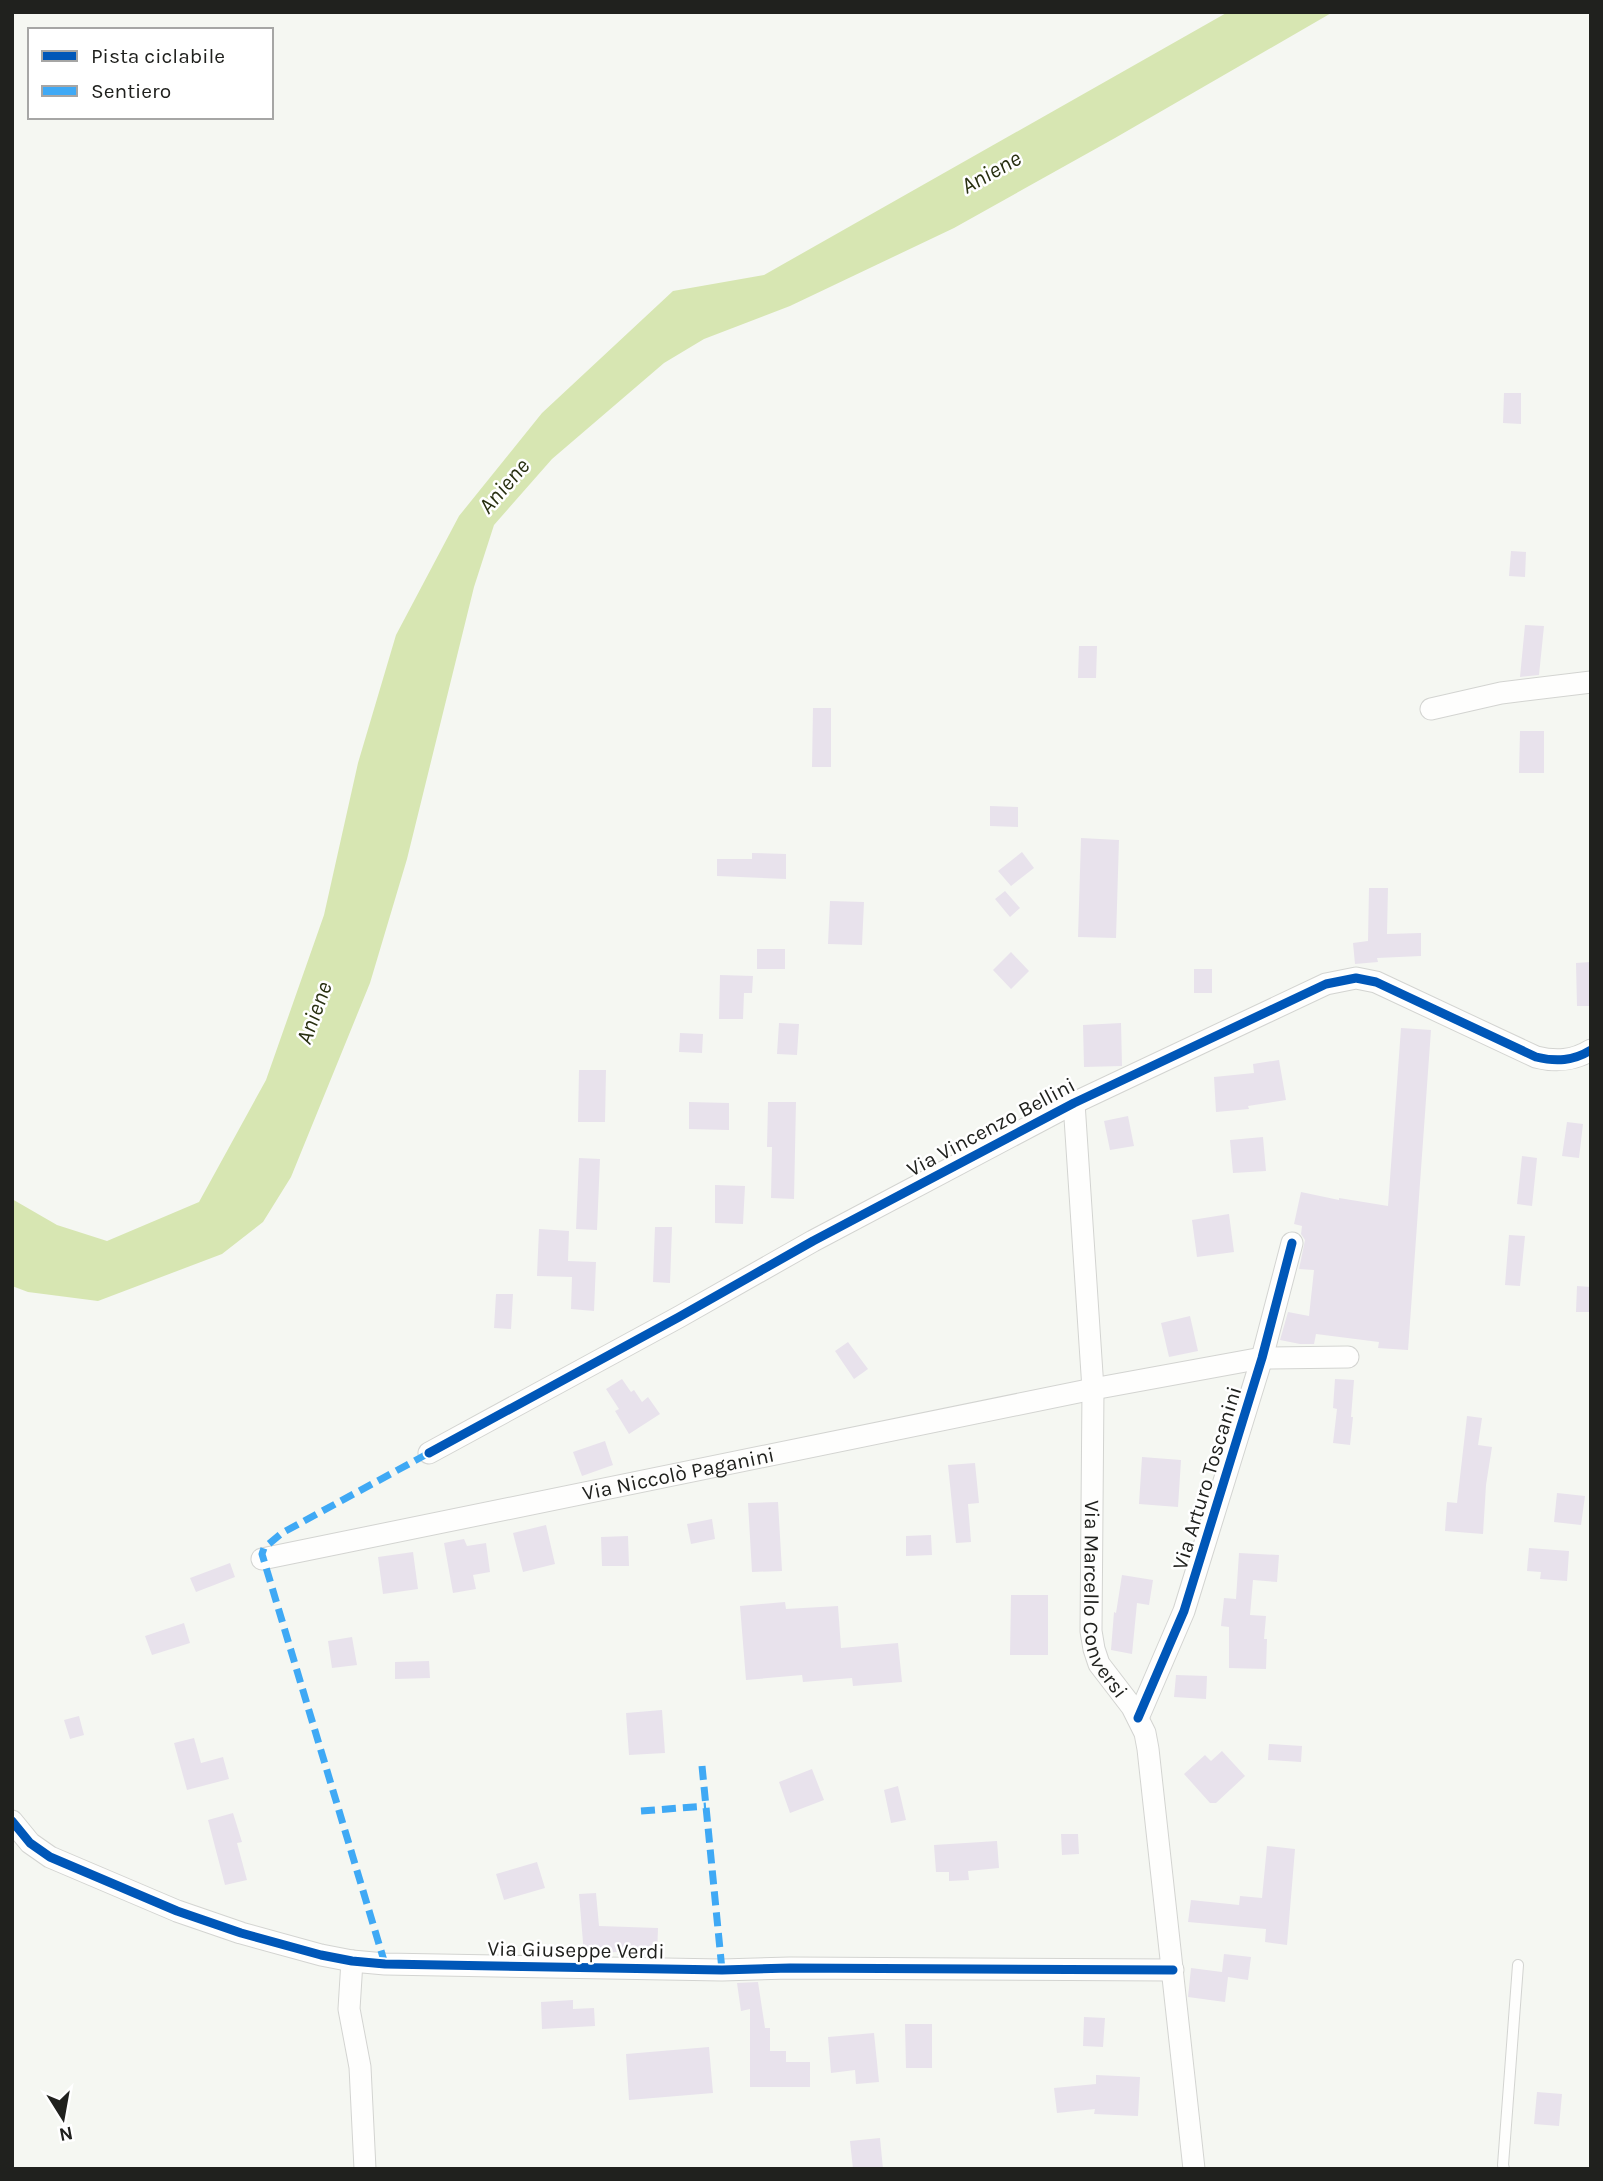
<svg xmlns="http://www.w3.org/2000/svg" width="1603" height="2181" viewBox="0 0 1603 2181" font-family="Karla,sans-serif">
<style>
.water{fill:#d7e6b2}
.building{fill:#e8e2ec}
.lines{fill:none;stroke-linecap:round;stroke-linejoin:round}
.lane-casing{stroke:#d3d4d1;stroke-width:12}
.street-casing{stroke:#d3d4d1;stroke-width:23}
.lane{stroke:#fefefd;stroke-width:10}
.street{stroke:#fefefd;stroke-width:21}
.quiet{stroke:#3fa9f5;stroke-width:7;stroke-dasharray:14 7;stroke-linecap:butt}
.cycleway-casing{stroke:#fff;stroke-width:13}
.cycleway{stroke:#0057b8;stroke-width:9}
.labels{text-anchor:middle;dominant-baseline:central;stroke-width:5;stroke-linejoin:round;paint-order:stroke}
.street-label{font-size:21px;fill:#20211e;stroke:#fff}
.water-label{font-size:23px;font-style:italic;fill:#283011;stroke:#fff}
</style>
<rect width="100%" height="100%" fill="#f5f7f2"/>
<path class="water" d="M1228,12H1333L1115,138L954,228L790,306L704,339L664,363L552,459L494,525L474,587L407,859L370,983L291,1177L263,1222L222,1254L98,1301L28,1292L12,1286V1199L57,1225L107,1241L199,1202L266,1080L324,915L358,763L396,635L459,516L542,413L673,291L764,275Z"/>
<path class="building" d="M1504,393H1521V424L1503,423Z
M1511,551L1526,552L1525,577L1509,576Z
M1525,625L1544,626L1539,675L1520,677Z
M1079,646H1097L1096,678H1078Z
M813,708H831V767H812Z
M1520,731H1544V773H1519Z
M990,806L1018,807V827L990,826Z
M1081,838L1119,840L1116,938L1078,937Z
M1022,852L1034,868L1011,886L998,871Z
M752,853L786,854V879L717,876V859H752Z
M1369,888H1388L1387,934L1421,933V956L1377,958L1378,962L1355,964L1353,943L1368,941Z
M1005,891L1020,908L1010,917L995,899Z
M830,901L864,902L862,945L828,944Z
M757,949H785V969H757Z
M1011,952L1029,971L1011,989L993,970Z
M1591,962V1006H1577L1576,963Z
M1194,969H1212V993H1194Z
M720,975L753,976L752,993H744L743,1019H719Z
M779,1023L799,1024L797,1055L777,1054Z
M1121,1023L1122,1066L1084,1067L1083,1025Z
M1401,1028L1431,1030L1408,1350L1378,1348L1379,1342L1316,1334L1314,1344H1300L1280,1340L1288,1312L1309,1316L1314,1270L1299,1269L1305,1240L1301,1234L1302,1226L1294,1224L1301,1192L1339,1200V1198L1388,1206Z
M680,1033L703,1034L702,1053L679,1052Z
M1279,1060L1286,1100L1248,1106L1249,1109L1216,1112L1214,1077L1254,1073L1253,1064Z
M579,1070H606L605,1122H578Z
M689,1102L729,1103V1130L689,1129Z
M768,1102H796L794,1199L771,1198L772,1147H767Z
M1128,1116L1134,1146L1110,1150L1104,1121Z
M1567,1122L1583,1124L1579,1158L1562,1156Z
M1263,1137L1266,1171L1233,1173L1230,1140Z
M1522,1156L1537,1158L1532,1206L1517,1204Z
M579,1158L600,1159L597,1230L576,1229Z
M715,1185L745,1186L743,1224L715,1223Z
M1229,1214L1234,1252L1197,1257L1192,1220Z
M655,1227H672L670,1283L653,1282Z
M539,1229L569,1231L568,1261L596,1262L594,1311L571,1309L572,1277L537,1276Z
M1509,1235L1525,1236L1520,1286L1505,1285Z
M1577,1286L1591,1287V1312H1576Z
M496,1294H513L511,1329L494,1328Z
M1190,1316L1198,1351L1169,1357L1161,1323Z
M848,1342L868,1369L854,1379L835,1351Z
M622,1379L631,1392L634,1390L642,1402L648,1397L660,1414L629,1434L615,1411L619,1409L606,1389Z
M1335,1379L1354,1380L1351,1417H1353L1350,1445L1333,1443L1337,1409L1333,1408Z
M1467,1416L1482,1418L1478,1445L1492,1447L1486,1485L1483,1534L1445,1531L1447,1502L1457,1503Z
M605,1441L613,1465L582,1476L573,1452Z
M1142,1457L1181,1460L1178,1507L1139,1504Z
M975,1463L979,1503L968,1504L971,1542L956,1543L948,1465Z
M1557,1493L1585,1496L1581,1525L1554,1522Z
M778,1502L782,1571L752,1572L748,1503Z
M712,1519L715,1539L691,1544L687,1524Z
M546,1525L555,1564L523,1572L513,1533Z
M931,1535L932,1555L906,1556V1536Z
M628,1536L629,1566H602L601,1537Z
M464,1539L467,1546L486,1543L490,1572L473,1575L476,1589L453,1593L444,1543Z
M1529,1548L1569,1551L1567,1581L1540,1579L1541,1572L1527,1571Z
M413,1552L418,1589L383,1594L378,1557Z
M1239,1553L1279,1555L1277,1582L1253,1580L1250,1615L1266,1616L1264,1639H1267L1266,1669L1229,1668V1627L1221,1626L1224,1598L1236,1599Z
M230,1563L235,1577L196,1592L190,1578Z
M1122,1575L1153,1580L1149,1605L1137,1603L1132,1654L1111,1650L1114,1612L1116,1613Z
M1011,1595H1048V1655H1010Z
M785,1602L786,1609L838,1606L841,1648L898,1643L902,1682L853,1686L852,1678L803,1682L802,1675L746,1680L740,1606Z
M184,1623L190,1643L152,1655L145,1636Z
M352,1637L357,1665L332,1668L328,1641Z
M429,1661L430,1678L395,1679V1662Z
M1176,1675L1207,1676L1206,1699L1174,1697Z
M662,1710L665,1753L629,1755L626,1713Z
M79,1716L84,1735L70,1739L64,1720Z
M194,1738L201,1763L223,1757L229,1779L187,1790L174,1743Z
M1269,1744L1302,1746L1301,1762L1268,1760Z
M1222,1751L1245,1776L1216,1803H1210L1184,1774L1205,1755L1211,1761Z
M812,1769L824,1800L790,1813L779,1782Z
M898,1786L906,1820L891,1823L884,1790Z
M233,1813L242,1842L237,1843L247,1880L225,1885L208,1820Z
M1061,1834H1078L1079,1854L1062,1855Z
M997,1841L999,1868L968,1871L969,1880L949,1881V1872H936L934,1845Z
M1267,1846L1295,1849L1287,1945L1265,1942L1266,1929L1188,1922L1191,1900L1239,1905L1240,1896L1262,1898Z
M537,1862L545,1888L504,1900L496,1874Z
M596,1893L599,1926L658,1928L657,1956L617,1955V1952L584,1954L579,1894Z
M1224,1954L1251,1957L1248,1980L1228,1977L1225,2002L1188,1997L1191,1968L1222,1972Z
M758,1982L765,2028H770V2051H786V2062H810V2087H750V2009L741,2011L737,1983Z
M573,2000V2009L594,2008L595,2026L542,2029L541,2002Z
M1084,2017L1105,2018L1103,2047L1083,2046Z
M905,2024H932V2068H906Z
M874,2033L879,2082L856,2084L855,2070L831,2073L828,2037Z
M709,2047L713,2093L629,2100L626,2054Z
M1096,2075L1140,2077L1138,2116L1094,2114L1095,2109L1057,2113L1054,2088L1096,2084Z
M1537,2092L1562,2094L1559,2126L1534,2124Z
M880,2138L883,2169H853L850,2141Z"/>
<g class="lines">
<g class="lane-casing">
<path id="lane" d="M1504,2169L1503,2165L1518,1965"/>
</g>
<g class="street-casing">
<g id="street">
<path d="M1431,709L1501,693L1591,682"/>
<path id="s1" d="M1074,1103L1093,1389L1091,1631L1094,1649L1099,1664L1132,1707L1145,1733L1148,1749L1194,2169"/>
<path d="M429,1453L679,1317L813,1241L1074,1103L1326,984L1356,978L1376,982L1536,1057C1556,1062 1573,1061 1591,1050"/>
<path id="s2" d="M262,1559L1093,1389L1262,1358L1348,1357"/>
<path d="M1138,1718L1184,1611L1262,1358L1292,1243"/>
<path d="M12,1821L30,1843L50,1857L177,1911L241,1933L321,1955L352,1961L385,1964L722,1970L790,1968L1173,1970"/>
<path d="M352,1961L349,2009L360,2067L365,2169"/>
</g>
</g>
<use href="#lane" class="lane"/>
<use href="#street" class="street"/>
<path class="quiet" d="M702,1766L722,1970
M641,1811L706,1806
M385,1964L262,1554L264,1548L282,1533L429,1453"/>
<g class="cycleway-casing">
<path id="cycleway" d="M429,1453L679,1317L813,1241L1074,1103L1326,984L1356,978L1376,982L1536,1057C1556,1062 1573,1061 1591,1050
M1138,1718L1184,1611L1262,1358L1292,1243
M12,1821L30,1843L50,1857L177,1911L241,1933L321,1955L352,1961L385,1964L722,1970L790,1968L1173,1970"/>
</g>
<use href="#cycleway" class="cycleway"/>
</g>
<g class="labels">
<g class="street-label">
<text transform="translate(991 1127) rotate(-28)">Via Vincenzo Bellini</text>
<text stroke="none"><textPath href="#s2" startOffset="425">Via Niccolò Paganini</textPath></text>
<text transform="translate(1207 1478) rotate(-73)">Via Arturo Toscanini</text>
<text stroke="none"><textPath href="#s1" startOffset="500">Via Marcello Conversi</textPath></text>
<text transform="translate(576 1950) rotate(1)">Via Giuseppe Verdi</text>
</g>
<g class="water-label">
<text transform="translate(991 172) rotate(-29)">Aniene</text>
<text transform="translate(504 486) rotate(-49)">Aniene</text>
<text transform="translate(314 1013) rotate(-70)">Aniene</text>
</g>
</g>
<rect width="1603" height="2181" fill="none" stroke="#20211e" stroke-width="28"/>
<rect x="28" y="28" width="245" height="91" fill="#ffffff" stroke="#a6a6a5" stroke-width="2"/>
<rect x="42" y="51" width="35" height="10" fill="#0057b8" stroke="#a6a6a5" stroke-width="2"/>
<text x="91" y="63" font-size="21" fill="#20211e">Pista ciclabile</text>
<rect x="42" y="86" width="35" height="10" fill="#3fa9f5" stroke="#a6a6a5" stroke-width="2"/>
<text x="91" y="98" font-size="21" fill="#20211e">Sentiero</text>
<g transform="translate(63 2118) rotate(169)" stroke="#ffffff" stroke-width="5" paint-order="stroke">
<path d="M0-5L12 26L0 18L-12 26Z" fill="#20211e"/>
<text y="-10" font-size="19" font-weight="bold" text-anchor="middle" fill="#20211e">N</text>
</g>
</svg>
